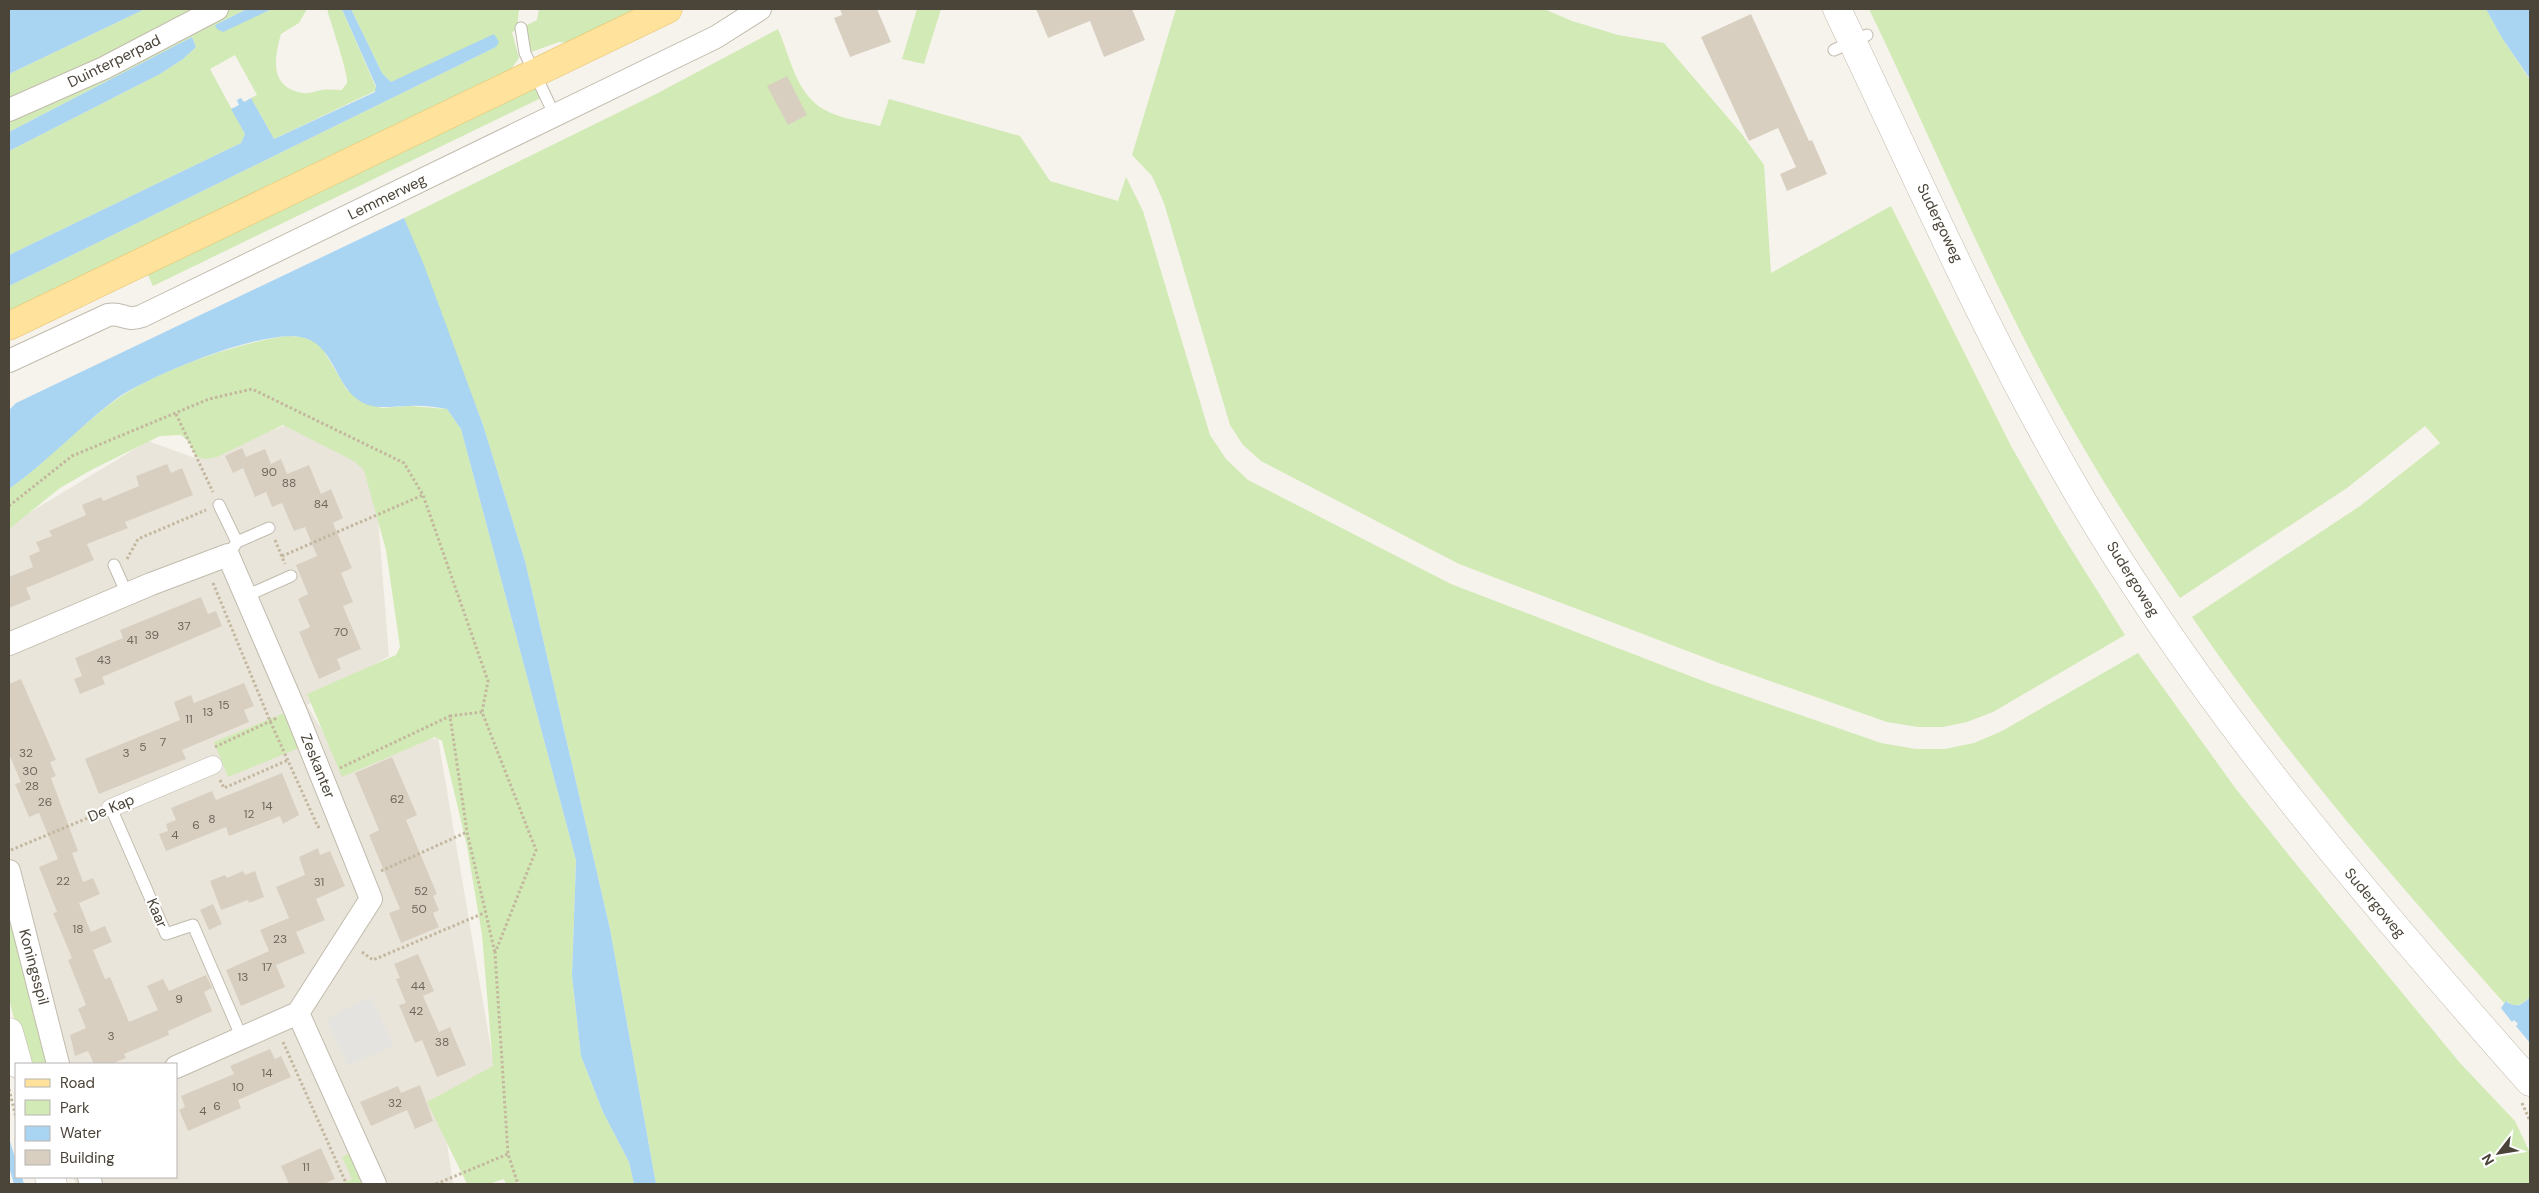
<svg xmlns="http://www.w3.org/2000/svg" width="2539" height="1193" viewBox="0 0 2539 1193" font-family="'DM Sans',sans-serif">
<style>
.residential{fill:#eae5da}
.green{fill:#d2eab5}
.parking{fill:#e5e3e0}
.water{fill:#a9d4f2}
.building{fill:#d8cfc1}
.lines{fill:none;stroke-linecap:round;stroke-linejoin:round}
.service-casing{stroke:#c2bbae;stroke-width:13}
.pedestrian-casing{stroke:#c2bbae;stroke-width:19}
.minor-casing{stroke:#c2bbae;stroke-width:24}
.tertiary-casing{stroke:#c2bbae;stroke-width:29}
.primary-casing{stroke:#e6c16a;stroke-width:29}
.path{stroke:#c4b79f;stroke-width:3;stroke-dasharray:2.5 2.5;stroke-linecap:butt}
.service{stroke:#fff;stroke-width:11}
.pedestrian{stroke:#fff;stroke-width:18}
.minor{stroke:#fff;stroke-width:22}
.tertiary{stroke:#fff;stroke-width:28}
.primary{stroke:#ffe39c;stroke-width:28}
.labels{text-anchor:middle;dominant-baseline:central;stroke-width:4;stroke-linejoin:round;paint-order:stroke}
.number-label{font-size:12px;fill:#6e675b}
.street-label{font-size:15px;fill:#4b4439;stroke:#fff}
</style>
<rect width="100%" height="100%" fill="#f6f3ec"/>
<path class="residential" d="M287,425L372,442L389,656L307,705L336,754L438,738L497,1084L443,1116L453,1184H76L73,1177H176V1064H40L9,916V525L148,441L195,458Z"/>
<path class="green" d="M145,9H206L9,104V74Z
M226,9H247L215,25L266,12L272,9H307L299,23L281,34C274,58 269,88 303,93C309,94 316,91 322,90C329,89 335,90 342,90C343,87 346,85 347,83C349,75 330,21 327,9H342L377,90L274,139L251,98L257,95L235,55L210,69L245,134L241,143L9,255V151L160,74L183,59L196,47L192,37L9,132V115Z
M351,9H519L517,30L512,32L519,58L506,76L9,315V286L496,47L391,82L382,73Z
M539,9H644L569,43L559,42L531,52L528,50L525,26L537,20Z
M917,9H941L924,64L902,59Z
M1176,9H1544L1572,21L1618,35L1664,43L1741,133L1764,165L1771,273L1891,206L2011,446L2058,528L2125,635L1993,712L1967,722L1943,727H1918L1887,722L1719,663L1459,564L1261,461L1243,445L1230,425L1164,203L1152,176L1132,155Z
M1869,9H2486L2502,38L2530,80V997L2523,1003L2514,1006L2507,1001L2504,1003C2394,879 2285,754 2192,617L2360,506L2440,443L2425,426L2347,488L2180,598C2146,548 2112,497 2082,445C2000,306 1939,154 1869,9Z
M778,29C790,56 796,95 825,110C840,119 863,121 880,126L889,99L1020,136L1050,181L1118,201L1126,177L1143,211L1210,435L1226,459L1248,480L1451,584L1711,684L1881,743L1916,749H1945L1974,743L2002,731L2138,653L2236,789L2296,864L2460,1063L2515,1121L2530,1153V1184H656L610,929L525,561L483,425L404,218L656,94Z
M534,87L540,92L541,98L153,286L147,273Z
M288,336L303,337L315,342L322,348L347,390L381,408L410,406L447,409L461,429L576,860L572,976L581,1056L603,1112L629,1162L634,1184H520L519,1182L506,1184L504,1179L489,1184H467L427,1102L493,1066L482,935L467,846L442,741L435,737L342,777L307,694L396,655L400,647L386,550L364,470L354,461L283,425L217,457L206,459L196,457L189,442L181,435L160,436L93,469L60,488L9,529V489C47,462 79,426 117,399C158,370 239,342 288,336Z
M287,712L301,747L228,777L214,742Z
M9,909L49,1064H26L9,999Z
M352,1152L368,1184H342L352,1179L342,1157Z"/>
<path class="parking" d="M371,997L394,1045L348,1066L326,1020Z"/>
<path class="water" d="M9,9H145L9,74Z
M247,9H272L223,32L217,29L215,25Z
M342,9H351L382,73L391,82L494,34L499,42L496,47L9,286V255L241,143L245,134L231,109L239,105L237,100L241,98L244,102L251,98L274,139L375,92L376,86Z
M2486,9H2530V79L2502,38Z
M192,37L196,47L183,59L160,74L9,151V132Z
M404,218L424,265L483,425L525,561L610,929L656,1184H634L629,1162L603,1112L581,1056L572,976L576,860L461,429L447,409C435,407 422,405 409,406C395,406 382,409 368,405C335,393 337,348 305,338C268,326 148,376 116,399C79,427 47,462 9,489V410L16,403Z
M2530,997V1043L2516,1026L2518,1024L2514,1020L2512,1022L2501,1008L2506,1001C2516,1009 2522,1005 2530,997Z
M9,1138L16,1161V1177H22L24,1184H14L9,1167Z"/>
<path class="building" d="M840,9H877L891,42L850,57L834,18L842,15Z
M1036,9H1132L1145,40L1104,57L1090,21L1048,38Z
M1751,14L1809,141L1812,140L1827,174L1787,191L1780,174L1796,167L1778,128L1749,141L1701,37Z
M787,76L807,115L788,125L767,86Z
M242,448L246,457L265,449L271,464L281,459L287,474L309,465L321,494L331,489L343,518L333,523L352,568L341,573L353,602L343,606L361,649L337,659L341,669L319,679L299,632L310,627L298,599L308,594L296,565L317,556L305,527L294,531L282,503L272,507L266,492L255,497L243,468L233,473L225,456Z
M167,464L171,473L182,468L193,495L125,522L128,528L87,544L94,560L26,588L31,599L9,608V577L33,567L29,556L40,551L36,542L52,536L49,531L86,515L82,505L101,497L103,501L139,486L136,476Z
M201,597L208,614L216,611L222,626L102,677L105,684L80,694L74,679L82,676L75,658L123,638L120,630Z
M21,679L56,760L50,762L56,776L51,778L78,851L72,853L83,882L93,878L100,894L79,903L91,932L105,926L112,942L93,950L105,979L110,977L129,1022L158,1010L147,986L163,979L169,991L206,975L212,988L204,992L212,1011L168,1031L169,1035L124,1054L126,1058L111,1064H94L88,1051L75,1056L70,1035L86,1028L78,1009L86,1005L68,960L72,958L53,913L57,912L39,867L58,859L39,813L29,817L15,784L21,782L9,754V684Z
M244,683L254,706L244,710L249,722L182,750L186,759L99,794L85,759L180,720L174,702L191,695L194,703Z
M392,757L417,815L406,820L437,894L433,896L439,910L433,913L439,927L401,943L389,913L400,909L369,835L379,830L355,773Z
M282,773L299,815L283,824L280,816L229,836L226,827L166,851L159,834L168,831L166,824L176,820L171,808L212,791L216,800Z
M318,848L320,855L330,851L345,886L316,899L325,920L296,932L305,953L276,965L285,987L241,1006L226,970L269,951L260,930L289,918L276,887L305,875L299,857Z
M243,871L245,875L255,871L264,897L249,903L248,900L221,910L210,881L225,875L227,878Z
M213,904L222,924L209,930L200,910Z
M418,954L434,991L423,996L439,1032L450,1027L466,1065L437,1077L422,1040L415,1043L399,1005L406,1003L396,979L400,978L394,964Z
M270,1049L275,1059L281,1056L291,1077L238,1100L241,1108L188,1131L179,1110L185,1107L181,1096L234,1074L230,1066Z
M420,1085L433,1121L415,1129L407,1110L371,1126L360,1102L398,1086L401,1093Z
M321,1148L335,1179L324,1184H289L281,1166Z"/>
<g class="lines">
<g class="service-casing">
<path id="service" d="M521,28L525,53L555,116
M1834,50L1867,35
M219,505L237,542
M228,555L237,542L269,528
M114,565L127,594
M246,596L291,576
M111,808L166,934L193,925L242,1038"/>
</g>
<g class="pedestrian-casing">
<path id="pedestrian" d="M111,808L213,765"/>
</g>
<g class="minor-casing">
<path id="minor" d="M9,110L104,68L217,9
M9,361L108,315C122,312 126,322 142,316L716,37L760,9
M9,644L151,584L228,555L295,710L371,899L298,1013L375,1184
M9,871L58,1064
M176,1067L298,1013
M89,1177L91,1184"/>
</g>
<g class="tertiary-casing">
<path id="tertiary" d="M1837,9C1913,168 1984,331 2072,483C2199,702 2364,894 2530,1082
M9,1032L18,1064
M49,1177L53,1184"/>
</g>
<g class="primary-casing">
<path id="primary" d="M9,326L668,9"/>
</g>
<path class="path" d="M176,414L213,492
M9,506L72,456L209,399L252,389L404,463L423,495L488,681L482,712L536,850L495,953L508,1154L518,1184
M275,540L285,564
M282,556L423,495
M127,559L138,539L206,510
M213,583L270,721L318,827L320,826
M482,712L450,716L467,832L495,953
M215,747L277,718
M340,768L450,716
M220,780L224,788L288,760
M11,850L95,815
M381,871L467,832
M362,952L373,960L484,913
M283,1042L346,1183
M9,1089L16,1117
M2522,1103L2530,1121
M436,1184L508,1154"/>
<use href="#service" class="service"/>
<use href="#pedestrian" class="pedestrian"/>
<use href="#minor" class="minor"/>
<use href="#tertiary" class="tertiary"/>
<use href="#primary" class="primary"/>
</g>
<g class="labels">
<g class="number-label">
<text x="269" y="472">90</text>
<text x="289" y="483">88</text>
<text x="321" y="504">84</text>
<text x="184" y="626">37</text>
<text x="341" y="632">70</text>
<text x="152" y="635">39</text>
<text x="132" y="640">41</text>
<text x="104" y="660">43</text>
<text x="224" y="705">15</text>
<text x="208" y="712">13</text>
<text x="189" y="719">11</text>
<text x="163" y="742">7</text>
<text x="143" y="747">5</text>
<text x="26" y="753">32</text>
<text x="126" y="753">3</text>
<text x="30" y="771">30</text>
<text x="32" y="786">28</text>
<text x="397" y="799">62</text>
<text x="45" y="802">26</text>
<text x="267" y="806">14</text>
<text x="249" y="814">12</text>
<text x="212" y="819">8</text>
<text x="196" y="825">6</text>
<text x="175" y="835">4</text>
<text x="63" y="881">22</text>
<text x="319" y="882">31</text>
<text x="421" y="891">52</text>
<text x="419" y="909">50</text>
<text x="78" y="929">18</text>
<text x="280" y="939">23</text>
<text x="267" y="967">17</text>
<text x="243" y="977">13</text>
<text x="418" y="986">44</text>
<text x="179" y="999">9</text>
<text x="416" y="1011">42</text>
<text x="111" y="1036">3</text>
<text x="442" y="1042">38</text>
<text x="267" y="1073">14</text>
<text x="238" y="1087">10</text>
<text x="395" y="1103">32</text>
<text x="217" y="1106">6</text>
<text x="203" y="1111">4</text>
<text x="306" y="1167">11</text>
</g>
<g class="street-label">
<text transform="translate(114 61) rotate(-26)">Duinterperpad</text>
<text transform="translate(387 197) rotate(-26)">Lemmerweg</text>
<text transform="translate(1940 223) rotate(64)">Sudergoweg</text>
<text transform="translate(2133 579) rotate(58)">Sudergoweg</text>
<text transform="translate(318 766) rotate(68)">Zeskanter</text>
<text transform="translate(111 808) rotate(-23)">De Kap</text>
<text transform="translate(2375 903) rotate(50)">Sudergoweg</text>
<text transform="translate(157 913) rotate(67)">Kaar</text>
<text transform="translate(34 967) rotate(75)">Koningsspil</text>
</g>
</g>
<rect width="2539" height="1193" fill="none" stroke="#4b4439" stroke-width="20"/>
<rect x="15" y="1063" width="162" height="115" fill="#ffffff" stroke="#b7b4b0"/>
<rect x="25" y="1079" width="25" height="8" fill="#ffe39c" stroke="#b7b4b0"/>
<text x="60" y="1088" font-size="15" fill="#4b4439">Road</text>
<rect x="25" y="1100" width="25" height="15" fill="#d2eab5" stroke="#b7b4b0"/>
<text x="60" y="1113" font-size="15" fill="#4b4439">Park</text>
<rect x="25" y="1126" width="25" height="15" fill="#a9d4f2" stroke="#b7b4b0"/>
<text x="60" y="1138" font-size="15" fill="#4b4439">Water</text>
<rect x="25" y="1150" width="25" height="15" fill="#d8cfc1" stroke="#b7b4b0"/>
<text x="60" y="1163" font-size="15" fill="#4b4439">Building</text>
<g transform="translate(2499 1153) rotate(239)" stroke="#ffffff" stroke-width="4" paint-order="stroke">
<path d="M0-4L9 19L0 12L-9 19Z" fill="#4b4439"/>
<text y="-8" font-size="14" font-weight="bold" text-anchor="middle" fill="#4b4439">N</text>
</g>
</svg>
